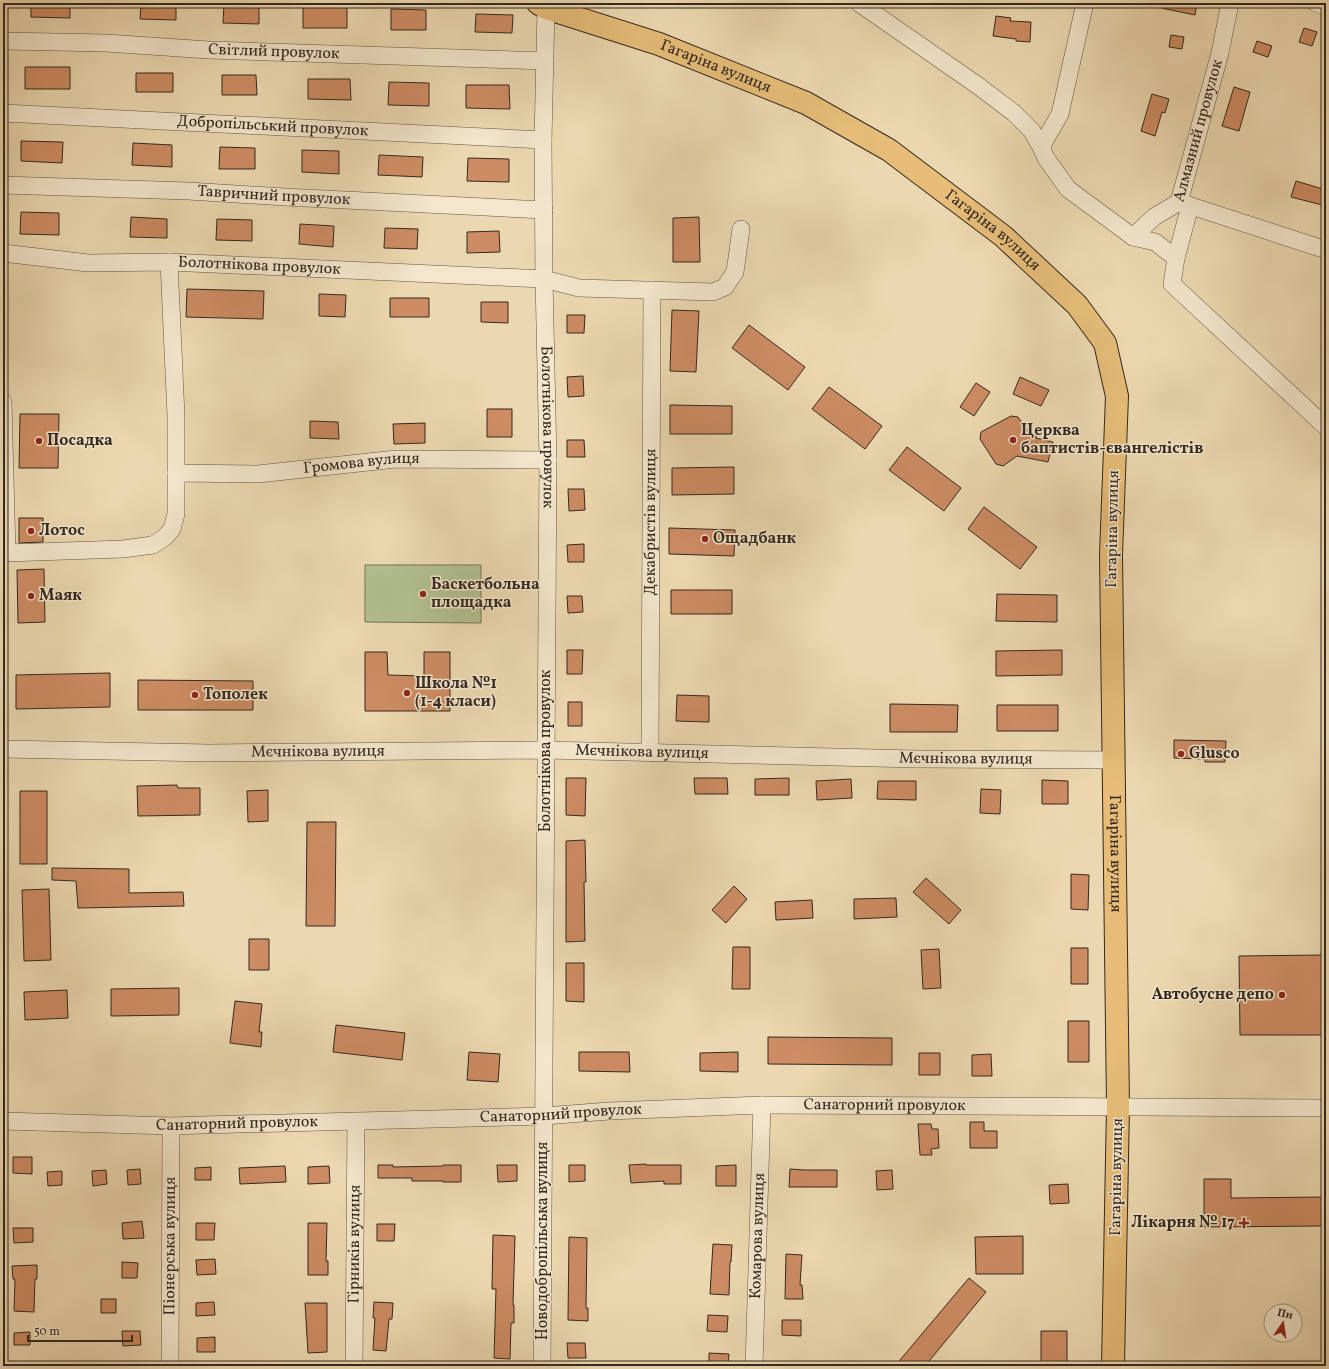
<svg xmlns="http://www.w3.org/2000/svg" width="1329" height="1369" viewBox="0 0 1329 1369" font-family="Vollkorn,serif">
<style>
.green{fill:#b2c090;stroke:#727458}
.building{fill:#cd8c63;stroke:#332921}
.lines{fill:none;stroke-linecap:round;stroke-linejoin:round}
.minor-casing{stroke:#615545;stroke-width:18}
.major-casing{stroke:#332921;stroke-width:24}
.minor{stroke:#f3e6cc;stroke-width:17}
.major{stroke:#e6bc78;stroke-width:22}
.poi-dot{fill:#8f2418;stroke:#f3e6cc;stroke-width:1.5}
.labels{text-anchor:middle;dominant-baseline:central;stroke-width:3;stroke-linejoin:round;paint-order:stroke}
.street-label{font-size:16px;fill:#332921;stroke:#f3e6cc}
.poi-label{font-size:16px;font-weight:bold;fill:#332921;stroke:#f3e6cc;text-anchor:start}
</style>
<rect width="100%" height="100%" fill="#ecd8b0"/>
<filter id="stains"><feTurbulence type="fractalNoise" baseFrequency=".005" numOctaves="4"/><feColorMatrix values="0 0 0 0 .2 0 0 0 0 .09 0 0 0 0 .02 0 0 0 .5 -.17"/></filter>
<radialGradient id="worn" r=".72"><stop offset=".6" stop-color="#630" stop-opacity="0"/><stop offset="1" stop-color="#630" stop-opacity=".3"/></radialGradient>
<path class="green" d="M365,565H481V623L365,622Z"/>
<path class="building" d="M31,3H70V18L31,17Z
M141,3H176V20L140,19Z
M224,3L259,4V24L223,23Z
M1161,3H1197L1195,15L1161,8Z
M303,6H347V28H303Z
M391,9L426,10V30H391Z
M476,14L513,15L512,33L475,32Z
M996,16L1011,18L1010,21L1031,22L1030,42L1016,41V39L993,36Z
M1304,28L1317,32L1312,46L1299,42Z
M1171,35L1184,37L1182,49L1169,47Z
M1257,41L1272,46L1268,57L1253,52Z
M25,67H70V89H25Z
M136,73H173V92H136Z
M222,75H256L257,95H222Z
M308,79H350L351,100L308,99Z
M389,82L429,83V106L388,105Z
M466,85H509L510,109L466,108Z
M1234,87L1250,92L1239,131L1222,126Z
M1152,94L1169,99L1165,113L1162,112L1155,136L1141,131Z
M21,141L63,142L62,163L21,161Z
M133,143L172,145V167L132,165Z
M220,147L255,148V169H219Z
M302,150L339,151V174L302,172Z
M379,155L423,157L422,177L378,175Z
M468,158L509,159V182L467,181Z
M1296,181L1326,190V206L1291,197Z
M21,212L59,213V235L20,234Z
M131,217L167,219V238L130,237Z
M699,217L700,262H673V218Z
M217,219L252,220V241L216,240Z
M300,224L334,226L333,247L299,244Z
M385,228L418,229L417,249L384,248Z
M499,231L500,252L467,253V232Z
M187,289L264,291L263,319L186,317Z
M319,294L346,295L345,317L319,316Z
M390,298H429V317H390Z
M481,302H508V323L481,322Z
M672,310L699,311L696,372L670,371Z
M567,315H585L584,333H567Z
M749,325L805,367L788,390L732,348Z
M583,376L584,396L568,397L567,377Z
M1020,377L1049,390L1041,406L1013,394Z
M976,383L990,392L974,416L960,407Z
M829,387L882,426L865,449L812,409Z
M670,405L732,406V434H670Z
M487,409H512V437H487Z
M20,414H59L58,468H19Z
M1011,416L1018,417L1030,434L1036,436V438L1053,442L1048,462L1017,456L1003,466L996,464L980,439L981,432Z
M310,421L338,422L339,439L310,438Z
M425,423V443L394,444L393,424Z
M567,440H584L585,457H567Z
M907,447L961,488L944,511L889,470Z
M734,467V494L672,495V468Z
M568,489H584L585,510L569,511Z
M984,507L1037,547L1020,569L968,529Z
M19,518H43V542L19,543Z
M669,528L735,530L734,556L669,554Z
M584,544V562H568L567,545Z
M44,569L45,622L18,623L17,570Z
M671,590H732V614H671Z
M997,594L1057,595V622L996,621Z
M567,596H582L583,612L568,613Z
M567,650H583L582,674H567Z
M1062,650V675L996,676V651Z
M365,652H387L388,675L424,676V652H450V711H365Z
M110,673V707L16,709V675Z
M138,680L253,681V710H138Z
M677,695L709,696V722L676,721Z
M568,702H582V726H568Z
M890,704L958,705L957,732H890Z
M997,705H1058V731H997Z
M1174,740L1226,741L1225,762H1205V759L1174,758Z
M566,778H586L585,816L566,815Z
M694,778H727L728,794H695Z
M789,778V795H755V779Z
M851,779L852,798L817,800L816,781Z
M1042,780L1068,781V804H1042Z
M878,781H916V800L877,799Z
M177,785L178,788H200V815L138,816L137,786Z
M981,789L1001,790L1000,814L980,813Z
M268,790V821L248,822L247,791Z
M20,791H47V864H20Z
M307,822H336L335,926H306Z
M585,840L586,882H584L585,941L566,942V841Z
M52,868L129,869V893L183,892L184,906L78,908L76,881L52,880Z
M1071,874L1089,875L1088,910L1071,909Z
M926,878L961,910L949,924L913,892Z
M734,886L747,899L726,923L712,910Z
M49,889L51,960L24,961L22,890Z
M896,898L897,917L854,919V899Z
M812,900L813,918L776,920L775,902Z
M249,939H269V970H249Z
M733,947H750V989H732Z
M1071,948H1088V984H1071Z
M939,949L941,988L923,989L921,950Z
M1324,955V1035H1240L1239,956Z
M566,963H584V1002L566,1001Z
M179,988V1015L111,1016V989Z
M67,990L68,1018L25,1020L24,992Z
M235,1001L262,1004L259,1032H262L261,1047L230,1043Z
M1068,1021H1089V1062H1068Z
M336,1025L405,1033L402,1060L333,1052Z
M768,1037L892,1038V1065L768,1064Z
M469,1052L500,1054L498,1082L467,1080Z
M579,1052H629L630,1072L579,1071Z
M738,1052V1072L700,1071V1053Z
M919,1053H940V1075H919Z
M991,1054L992,1076H972V1055Z
M970,1122H984V1131H997V1148H970Z
M918,1124H931L932,1129H938L939,1148L931,1149L932,1155H920Z
M13,1157H32V1174L13,1173Z
M646,1164V1165H681V1184H664V1181L631,1183L629,1165Z
M378,1165H393V1167L443,1166V1165H461V1182H443V1181H412V1178H378Z
M497,1165H517V1181L498,1182Z
M569,1165H585V1181L569,1182Z
M736,1165V1186H716V1166Z
M285,1166L286,1182L240,1184L239,1168Z
M329,1166L330,1183L308,1184V1167Z
M211,1167V1180H195V1168Z
M140,1169L141,1184L128,1185L127,1170Z
M790,1169L805,1170H837V1187H789Z
M106,1170L107,1184L93,1186L92,1171Z
M892,1170L893,1189L877,1190L876,1171Z
M62,1171V1185L48,1186L47,1172Z
M1204,1179H1231V1198L1326,1197V1226L1204,1227Z
M1068,1184L1069,1203L1050,1204L1049,1185Z
M142,1221L144,1238L123,1239L122,1223Z
M196,1223H215L214,1240H196Z
M308,1223H327L326,1261H328V1275H308Z
M377,1224H395L394,1241H377Z
M13,1228H33V1242L14,1243Z
M493,1235L515,1236L513,1305H514V1323H511L510,1359L494,1358L496,1289H492Z
M1023,1236V1274H976L975,1237Z
M569,1237L587,1238L586,1308H588V1321L568,1320Z
M713,1244L732,1245L731,1262H730L729,1295L710,1294Z
M786,1254L802,1255L800,1285H802L803,1299H785Z
M215,1259L216,1274L197,1275L196,1260Z
M122,1262L138,1263L137,1278H122Z
M37,1265V1279H35L34,1312L14,1311L15,1279H13L12,1266Z
M969,1278L986,1292L925,1366H895Z
M101,1299H116V1313H101Z
M214,1302L215,1315L196,1316V1303Z
M374,1302L393,1303L392,1319H389L386,1351L373,1350L375,1318H373Z
M305,1303H327V1352L308,1353Z
M708,1315L728,1316L727,1332L707,1331Z
M782,1320H801V1336L782,1335Z
M122,1331H140L141,1345L123,1346Z
M1041,1331H1067V1366H1041Z
M30,1332V1345H14V1333Z
M215,1337V1352H197V1338Z
M567,1343H585L586,1358H568Z
M709,1353L729,1354L728,1366H709Z"/>
<g class="lines">
<g class="minor-casing">
<g id="minor">
<path d="M859,3L977,85L1014,113L1032,131L1041,147L1046,158L1068,189L1133,237L1155,242L1176,258L1172,284L1326,427"/>
<path d="M1316,3L1326,7"/>
<path d="M546,8L543,140L544,279L579,288L713,292L725,287L735,272L741,229"/>
<path id="s1" d="M3,41L106,43L209,50L545,61"/>
<path id="s2" d="M3,113C183,121 363,132 543,140"/>
<path d="M1041,147L1060,114L1085,3"/>
<path id="s3" d="M3,185L188,191L285,197L544,210"/>
<path d="M1179,202L1326,250"/>
<path id="s4" d="M1133,237L1154,217L1179,202L1220,53L1230,3"/>
<path id="s5" d="M3,253L88,263L169,262L544,279L548,460L542,1366"/>
<path d="M1176,258L1190,206"/>
<path d="M3,402L7,553H3"/>
<path id="s6" d="M176,473L258,474L396,459L548,460"/>
<path d="M7,553L123,549L153,545L164,538L172,529L176,514V416L169,262"/>
<path id="s7" d="M3,749L209,753L546,750L917,759L1114,760"/>
<path id="s8" d="M650,753L652,290"/>
<path id="s9" d="M3,1121L171,1126L202,1125L544,1116L609,1111L762,1105L1326,1108"/>
<path id="s10" d="M170,1366L171,1126"/>
<path id="s11" d="M354,1366L356,1122"/>
<path id="s12" d="M754,1366L762,1105"/>
</g>
</g>
<g class="major-casing">
<g id="major">
<path id="s13" d="M538,3L546,8L659,44L806,103L889,150L1003,236L1077,305L1105,343L1117,396L1111,555L1118,1107L1113,1366"/>
</g>
</g>
<use href="#minor" class="minor"/>
<use href="#major" class="major"/>
</g>
<g class="poi-dot">
<circle cx="1013" cy="440" r="4"/>
<circle cx="39" cy="441" r="4"/>
<circle cx="31" cy="531" r="4"/>
<circle cx="705" cy="539" r="4"/>
<circle cx="423" cy="594" r="4"/>
<circle cx="31" cy="596" r="4"/>
<circle cx="407" cy="693" r="4"/>
<circle cx="195" cy="695" r="4"/>
<circle cx="1181" cy="754" r="4"/>
<circle cx="1282" cy="995" r="4"/>
<path d="M1242 1217h4v4h4v4h-4v4h-4v-4h-4v-4h4z"/>
</g>
<g class="labels">
<g class="street-label">
<text stroke="none"><textPath href="#s1" startOffset="271">Світлий провулок</textPath></text>
<text stroke="none"><textPath href="#s13" startOffset="189">Гагаріна вулиця</textPath></text>
<text stroke="none"><textPath href="#s2" startOffset="270">Добропільський провулок</textPath></text>
<text stroke="none"><textPath href="#s4" startOffset="132">Алмазний провулок</textPath></text>
<text stroke="none"><textPath href="#s3" startOffset="271">Тавричний провулок</textPath></text>
<text stroke="none"><textPath href="#s13" startOffset="513">Гагаріна вулиця</textPath></text>
<text stroke="none"><textPath href="#s5" startOffset="257">Болотнікова провулок</textPath></text>
<text stroke="none"><textPath href="#s5" startOffset="690">Болотнікова провулок</textPath></text>
<text stroke="none"><textPath href="#s6" startOffset="186">Громова вулиця</textPath></text>
<text stroke="none"><textPath href="#s8" startOffset="231">Декабристів вулиця</textPath></text>
<text transform="translate(1113 529) rotate(-89)">Гагаріна вулиця</text>
<text transform="translate(546 751) rotate(-90)">Болотнікова провулок</text>
<text stroke="none"><textPath href="#s7" startOffset="315">Мєчнікова вулиця</textPath></text>
<text stroke="none"><textPath href="#s7" startOffset="639">Мєчнікова вулиця</textPath></text>
<text stroke="none"><textPath href="#s7" startOffset="963">Мєчнікова вулиця</textPath></text>
<text stroke="none"><textPath href="#s13" startOffset="1185">Гагаріна вулиця</textPath></text>
<text stroke="none"><textPath href="#s9" startOffset="882">Санаторний провулок</textPath></text>
<text stroke="none"><textPath href="#s9" startOffset="558">Санаторний провулок</textPath></text>
<text stroke="none"><textPath href="#s9" startOffset="234">Санаторний провулок</textPath></text>
<text transform="translate(1117 1177) rotate(-89)">Гагаріна вулиця</text>
<text stroke="none"><textPath href="#s12" startOffset="130">Комарова вулиця</textPath></text>
<text transform="translate(543 1241) rotate(-90)">Новодобропільська вулиця</text>
<text stroke="none"><textPath href="#s11" startOffset="122">Гірників вулиця</textPath></text>
<text stroke="none"><textPath href="#s10" startOffset="120">Піонерська вулиця</textPath></text>
</g>
<g class="poi-label">
<text x="1021" y="431">Церква<tspan x="1021" dy="18">баптистів-євангелістів</tspan></text>
<text x="47" y="441">Посадка</text>
<text x="39" y="531">Лотос</text>
<text x="713" y="539">Ощадбанк</text>
<text x="431" y="585">Баскетбольна<tspan x="431" dy="18">площадка</tspan></text>
<text x="39" y="596">Маяк</text>
<text x="415" y="684">Школа №1<tspan x="415" dy="18">(1-4 класи)</tspan></text>
<text x="203" y="695">Тополек</text>
<text x="1189" y="754">Glusco</text>
<text x="1274" y="995" text-anchor="end">Автобусне депо</text>
<text x="1235" y="1223" text-anchor="end">Лікарня № 17</text>
</g>
</g>
<rect width="1329" height="1369" fill="none" stroke="#ecd8b0" stroke-width="16"/>
<rect x="4" y="4" width="1321" height="1361" fill="none" stroke="#332921" stroke-width="2"/>
<rect x="8" y="8" width="1313" height="1353" fill="none" stroke="#332921"/>
<g transform="translate(1283 1323) rotate(13)"><circle r="19" fill="#f3e6cc" stroke="#a69a88"/>
<path d="M0-3L7 15L0 10L-7 15Z" fill="#8f2418"/>
<text y="-6" font-size="11" font-weight="bold" text-anchor="middle" fill="#332921">Пн</text>
</g>
<path d="M28 1335v6h104v-6" fill="none" stroke="#332921" stroke-width="2"/>
<text x="34" y="1335" font-size="12" fill="#332921" stroke="#f3e6cc" stroke-width="3" paint-order="stroke">50 m</text>
<rect width="100%" height="100%" filter="url(#stains)"/>
<rect width="100%" height="100%" fill="url(#worn)"/>
</svg>
